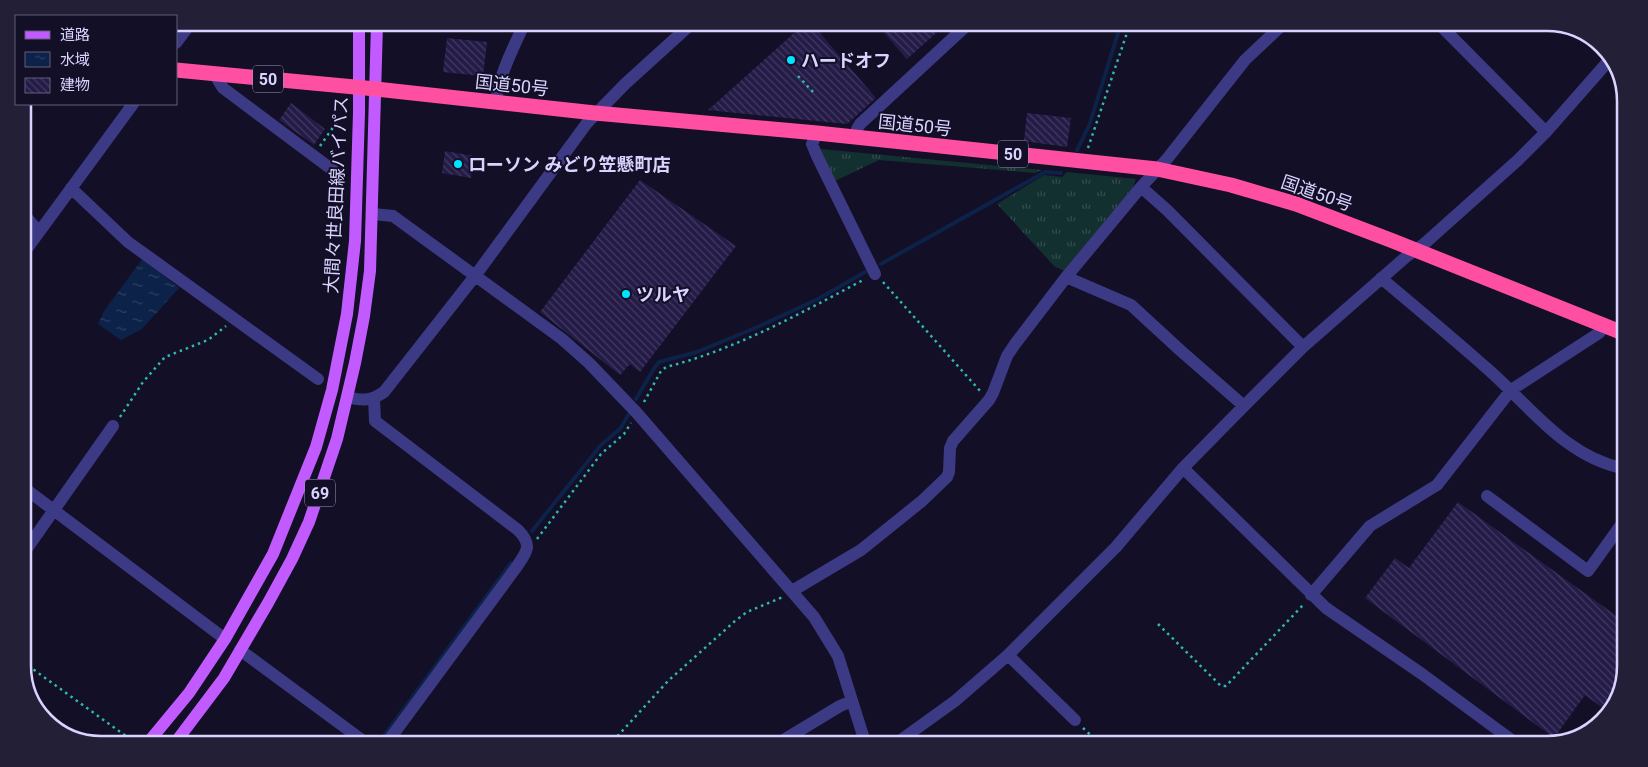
<svg xmlns="http://www.w3.org/2000/svg" width="1648" height="767" viewBox="0 0 1648 767" font-family="Roboto,'Noto Sans JP',sans-serif">
<style>
.grass{fill:url(#grass-tufts)}
.water{fill:url(#water-ripples)}
.lines{fill:none;stroke-linecap:round;stroke-linejoin:round}
.stream{stroke:#0c2248;stroke-width:4}
.building{fill:url(#building-back-hatch)}
.path{stroke:#2fb8b0;stroke-width:2.5;stroke-dasharray:2.5 4;stroke-linecap:butt}
.minor{stroke:#3d3a85;stroke-width:12}
.major{stroke:#c25bff;stroke-width:12}
.highway{stroke:#ff4fa3;stroke-width:15}
.poi-dot{fill:#00e5ff;stroke:#130f26;stroke-width:2}
.labels{text-anchor:middle;dominant-baseline:central;stroke-width:4;stroke-linejoin:round;paint-order:stroke}
.shield{fill:#130f26;stroke:#9e99be;stroke-width:1}
.shield-label{font-size:16px;font-weight:bold;fill:#d9d4ff}
.poi-label{font-size:18px;font-weight:bold;fill:#d9d4ff;stroke:#130f26;text-anchor:start}
.street-label{font-size:18px;fill:#d9d4ff;stroke:#130f26}
.rim{fill:none;stroke:#d9d4ff;stroke-width:2.5}
</style>
<defs>
<pattern id="grass-tufts" width="24" height="20" patternUnits="userSpaceOnUse" patternTransform="scale(1.25)"><rect width="24" height="20" fill="#12302f"/><path d="M3 7l-1-3M5 7V3M7 7l1-3M15 17l-1-3M17 17v-4M19 17l1-3" fill="none" stroke="#344d4e"/></pattern>
<pattern id="water-ripples" width="26" height="14" patternUnits="userSpaceOnUse" patternTransform="scale(1.25)"><rect width="26" height="14" fill="#0c2248"/><path d="M2 4q2-2 4 0t4 0M15 11q2-2 4 0t4 0" fill="none" stroke="#2f4163"/></pattern>
<pattern id="building-back-hatch" width="6" height="6" patternUnits="userSpaceOnUse" patternTransform="scale(1.25)"><rect width="6" height="6" fill="#241b47"/><path d="M-1 5l2 2M0 0l6 6M5-1l2 2" fill="none" stroke="#433b63"/></pattern>
</defs>
<rect width="100%" height="100%" fill="#130f26"/>
<path class="grass" d="M821,149L1042,170L1035,173L879,160L833,182L820,153Z
M1067,172L1136,179L1132,191L1064,271L1054,266L997,204L1044,175L1062,177Z"/>
<path class="water" d="M143,258L179,288L142,329L121,340L98,324L104,311Z"/>
<g class="lines">
<path class="stream" d="M1077,150L1089,126L1120,27
M881,264L1045,172L1061,173
M636,399L655,367L659,362L697,352L760,326L818,299L865,272
M532,531L601,445L620,429L629,414
M381,740L511,563"/>
</g>
<path class="building" d="M241,23H277V26L267,25V27L241,25Z
M803,25H813L876,98L847,124L708,110Z
M892,26H944L907,59L884,33Z
M447,38L487,42L483,76L443,72Z
M291,103L325,129L314,145L279,120Z
M1027,113L1071,118L1067,147L1024,141Z
M445,151L474,156L471,178L442,173Z
M640,180L736,246L640,372L630,364L620,375L540,312Z
M1458,502L1618,617L1620,614L1619,696L1607,711L1585,695L1554,738L1365,598L1395,558L1409,568Z"/>
<g class="lines">
<path class="path" d="M798,76L813,92
M320,146L339,119
M1088,148L1129,27
M883,282L981,392
M644,402L661,371L666,367C737,349 801,313 865,279
M120,417L143,382L165,357L208,340L226,326
M537,539L601,454L624,434L631,423
M1158,624L1221,686H1226L1304,604
M23,662L130,739
M1083,728L1099,743
M613,741L668,681L735,621L747,612L783,597"/>
<path class="minor" d="M1443,28L1546,132
M176,43L191,23
M219,75L218,80L223,88L338,174
M496,102C499,75 513,49 524,24
M817,133L812,144L817,156L875,274
M856,137L857,129L860,124L966,26
M1141,187L1167,210L1303,347
M71,188L128,242L318,379
M23,213L39,232
M373,214L393,216L562,339L589,363L636,412L814,617L838,656L865,742
M23,254L133,104
M1067,276L1073,280L1131,305L1181,351L1244,406
M1381,278C1418,309 1455,340 1491,372C1531,408 1567,457 1622,468
M347,397C362,401 371,401 384,392L475,276L587,123L625,84L690,25
M374,399L375,421L518,530C534,546 526,553 515,569L389,740
M1183,468L1326,608L1422,674L1517,744
M23,487L225,639
M1487,496L1588,571L1621,525
M23,554L113,426
M792,591L861,550L922,501L947,477L949,472L950,448L953,441L989,400L993,393L1007,356L1015,344L1067,276L1141,187L1167,159L1245,60L1280,27
M1311,595L1370,526L1437,485L1511,390L1599,333L1604,326
M240,650L362,740
M1008,655L1075,720
M782,741L840,706L852,701
M898,742L955,701L1008,655L1116,547L1183,468L1244,406L1303,347L1407,256L1424,244L1518,160L1546,132L1612,57"/>
<path class="major" d="M151,739L189,693L225,639L273,554L316,447L332,390L347,314L355,241L359,113V24
M178,739L224,678L268,603L292,559L309,522L337,439L355,363L364,316L370,271L377,24"/>
<path class="highway" d="M176,70L376,89L595,113L817,133L1157,169L1231,185L1296,204L1393,241L1623,333"/>
</g>
<g class="poi-dot">
<circle cx="791" cy="60" r="5"/>
<circle cx="458" cy="164" r="5"/>
<circle cx="626" cy="294" r="5"/>
</g>
<g class="labels">
<g class="shield">
<rect x="253" y="65.5" width="30" height="27" rx="4"/>
<rect x="998" y="140.5" width="30" height="27" rx="4"/>
<rect x="305" y="479.5" width="30" height="27" rx="4"/>
</g>
<g class="shield-label">
<text x="268" y="79">50</text>
<text x="1013" y="154">50</text>
<text x="320" y="493">69</text>
</g>
<g class="poi-label">
<text x="801" y="60">ハードオフ</text>
<text x="468" y="164">ローソン みどり笠懸町店</text>
<text x="636" y="294">ツルヤ</text>
</g>
<g class="street-label">
<text transform="translate(512 85) rotate(6)">国道50号</text>
<text transform="translate(915 125) rotate(6)">国道50号</text>
<text transform="translate(1317 193) rotate(19)">国道50号</text>
<text transform="translate(336 195) rotate(-87)">大間々世良田線バイパス</text>
</g>
</g>
<path d="M0 0H1648V767H0ZM101 31H1547A70 70 0 0 1 1617 101V666A70 70 0 0 1 1547 736H101A70 70 0 0 1 31 666V101A70 70 0 0 1 101 31Z" fill="#231f37" fill-rule="evenodd"/>
<path class="rim" d="M101 31H1547A70 70 0 0 1 1617 101V666A70 70 0 0 1 1547 736H101A70 70 0 0 1 31 666V101A70 70 0 0 1 101 31Z"/>
<rect x="15" y="15" width="162" height="90" fill="#130f26" stroke="#625e7d"/>
<rect x="25" y="31" width="25" height="8" fill="#c25bff" stroke="#625e7d"/>
<text x="60" y="40" font-size="15" fill="#d9d4ff">道路</text>
<rect x="25" y="52" width="25" height="15" fill="url(#water-ripples)" stroke="#625e7d"/>
<text x="60" y="65" font-size="15" fill="#d9d4ff">水域</text>
<rect x="25" y="78" width="25" height="15" fill="url(#building-back-hatch)" stroke="#625e7d"/>
<text x="60" y="90" font-size="15" fill="#d9d4ff">建物</text>
</svg>
